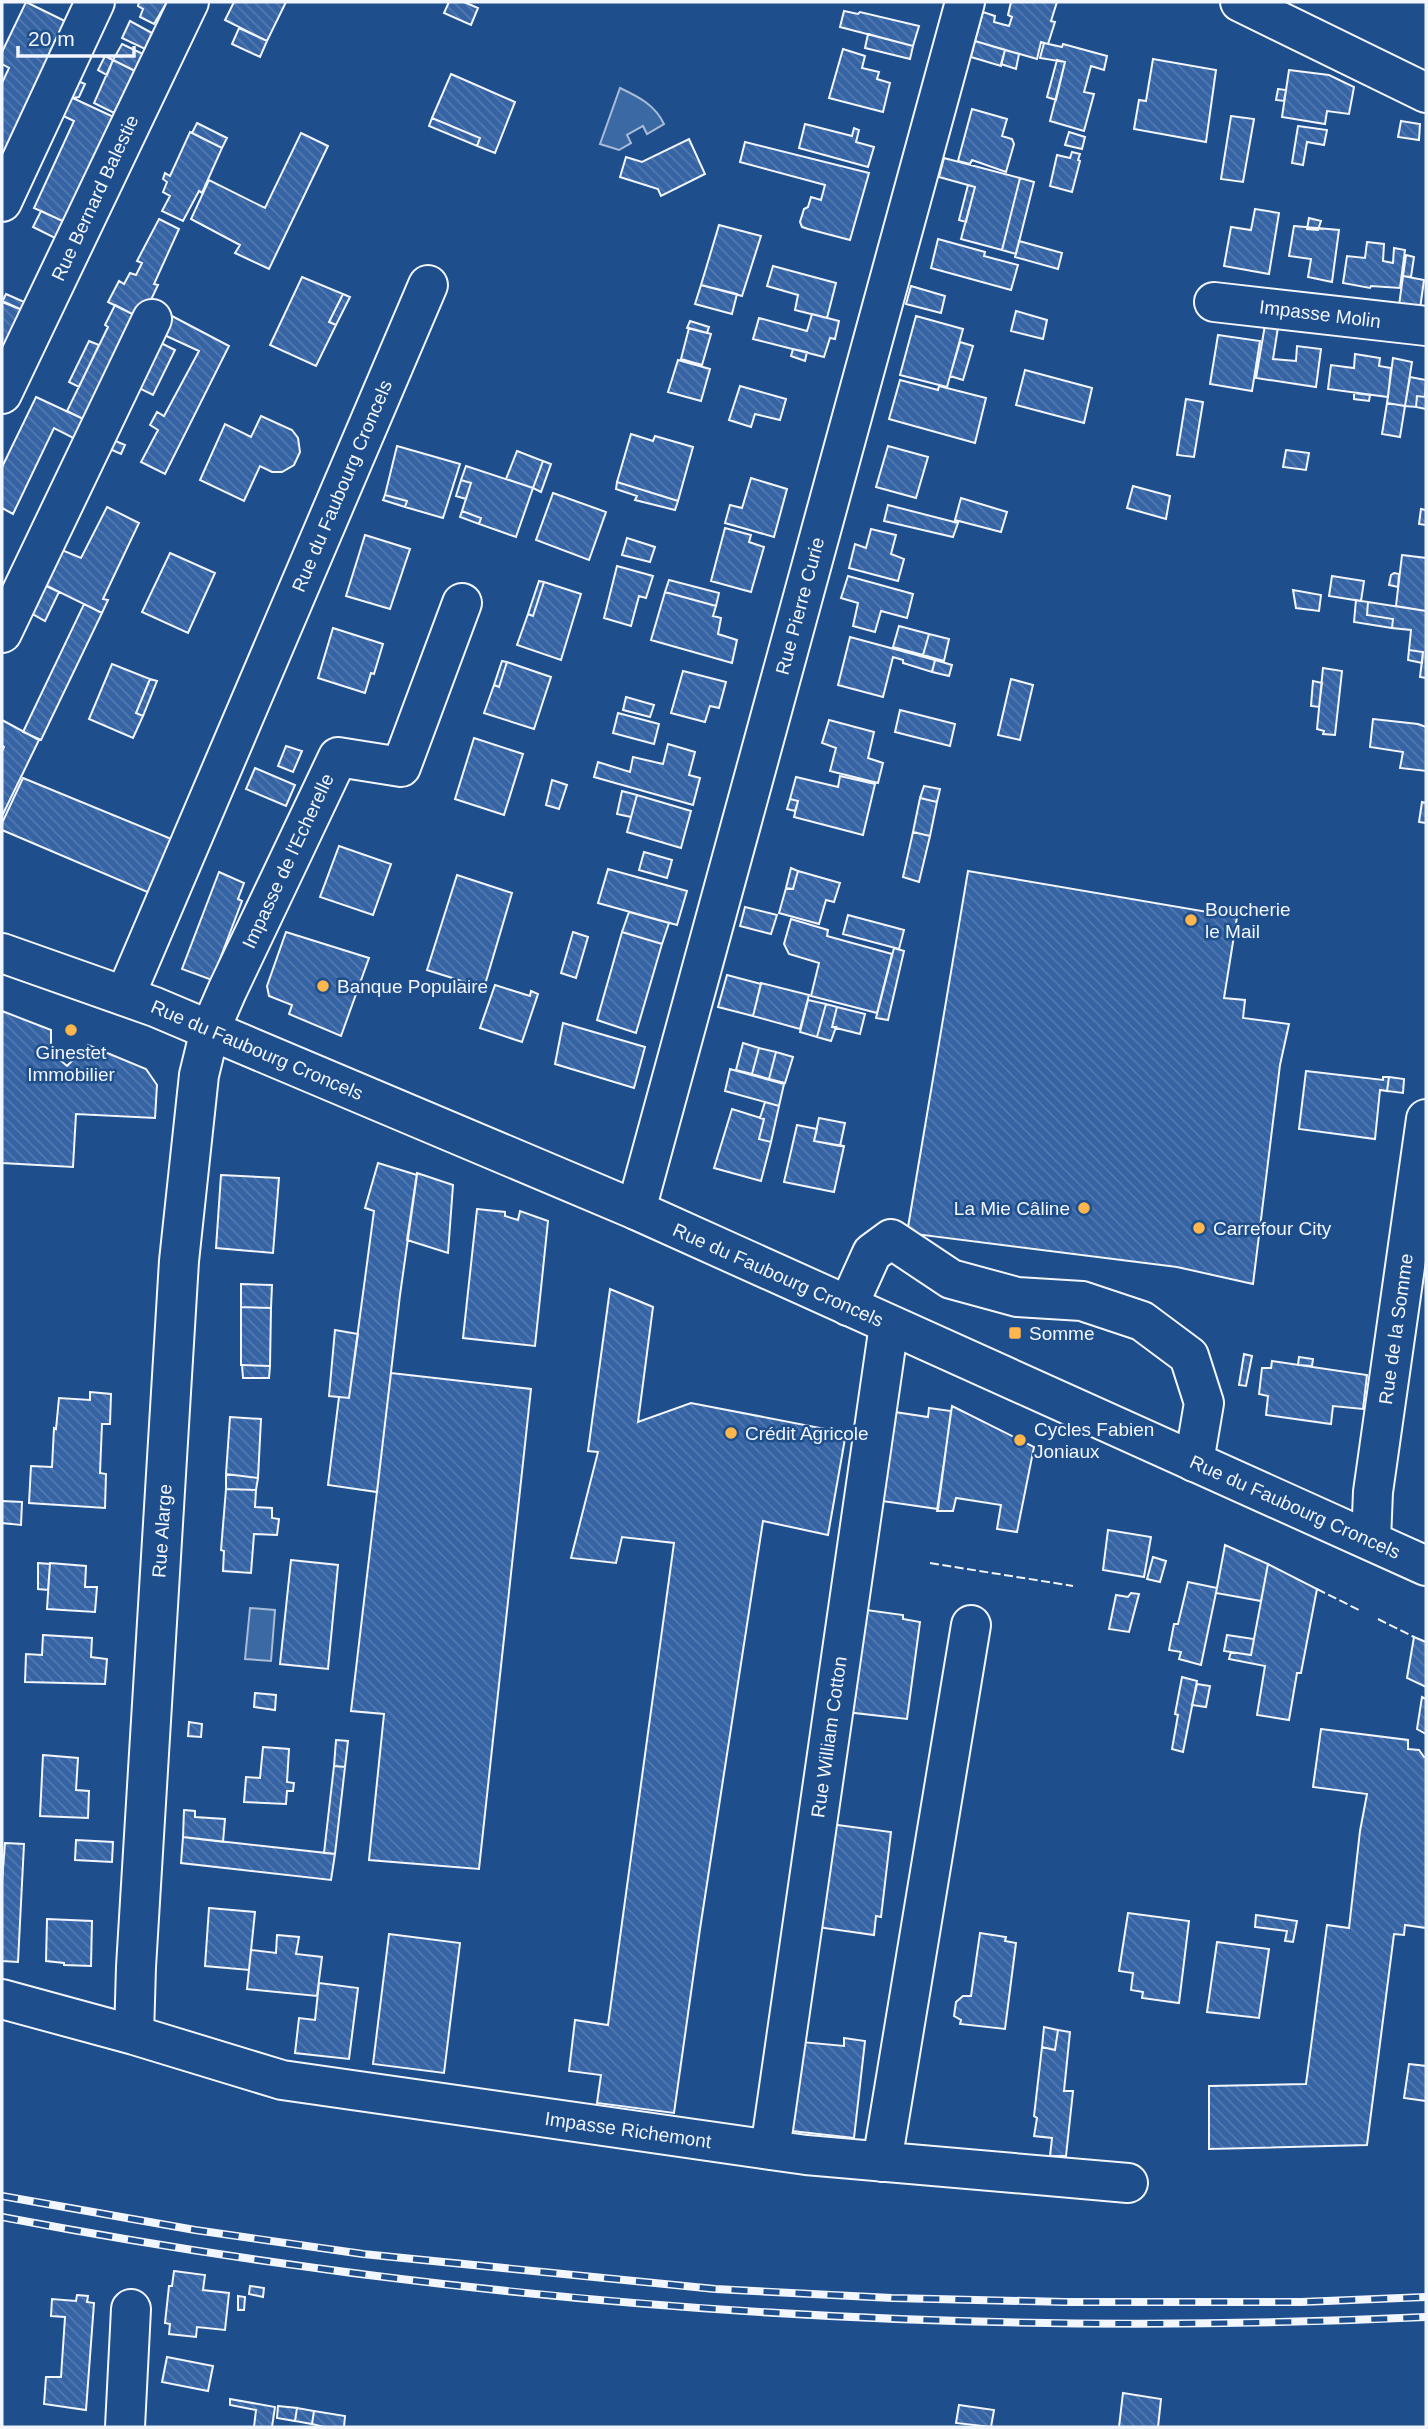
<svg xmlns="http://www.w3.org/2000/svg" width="1428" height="2429" viewBox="0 0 1428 2429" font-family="Helvetica,sans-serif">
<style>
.water{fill:#3b69a3;stroke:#a8bbd7;stroke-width:2}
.building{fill:url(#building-back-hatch);stroke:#f2f6ff;stroke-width:2}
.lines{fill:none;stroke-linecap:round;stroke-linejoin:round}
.minor-casing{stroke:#f2f6ff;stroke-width:42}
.major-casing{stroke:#f2f6ff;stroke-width:42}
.minor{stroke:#1f4e8c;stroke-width:38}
.major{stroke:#1f4e8c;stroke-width:38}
.rail-casing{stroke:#f2f6ff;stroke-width:8}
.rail{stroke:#1f4e8c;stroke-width:5;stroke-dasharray:16;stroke-linecap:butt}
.fence{stroke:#f2f6ff;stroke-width:2;stroke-dasharray:9 3.5;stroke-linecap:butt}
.poi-dot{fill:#ffb74d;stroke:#1f4e8c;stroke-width:2.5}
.labels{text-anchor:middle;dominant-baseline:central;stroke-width:5;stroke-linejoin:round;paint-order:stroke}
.street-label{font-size:19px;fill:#f2f6ff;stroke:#1f4e8c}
.poi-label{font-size:19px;fill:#f2f6ff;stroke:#1f4e8c;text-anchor:start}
</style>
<defs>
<pattern id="building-back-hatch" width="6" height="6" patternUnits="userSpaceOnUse" patternTransform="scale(1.75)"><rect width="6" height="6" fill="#3563a3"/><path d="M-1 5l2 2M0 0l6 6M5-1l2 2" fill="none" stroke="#537ab1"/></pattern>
</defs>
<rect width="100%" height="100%" fill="#1f4e8c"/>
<path class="water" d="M620,88C639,97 655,105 664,124L647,134L643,126L627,135L631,143L619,150L600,144Z
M250,1608L275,1610L271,1661L245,1659Z"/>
<path class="building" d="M26,2L73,25L2,178V83L9,68L2,64V52Z
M139,2H167L154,24L140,17L143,9L138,6Z
M234,2H286L267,41L225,20Z
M449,2H464L478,8L471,25L444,13Z
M1011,2H1057L1051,21L1055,22L1048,44L1041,42L1037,59L975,41L983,12L995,16L994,22L1009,26L1012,17L1008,15Z
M844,11L858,14L860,12L919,26L913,46L840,27Z
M130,21L152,33L145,49L122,38Z
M239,28L267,41L260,57L232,44Z
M868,34L913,46L910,59L865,48Z
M975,41L1005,50L1001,66L971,57Z
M1044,43L1062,47L1063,44L1107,56L1104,70L1091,66L1084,92L1094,94L1084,131L1050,121L1065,62L1040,58Z
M122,44L145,55L137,72L113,60Z
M843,49L865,56L862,68L879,72L877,79L890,83L883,112L829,98Z
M1005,50L1019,54L1016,69L1001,64Z
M105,56L113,60L107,75L98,70Z
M1153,59L1216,70L1206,142L1134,129L1139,100L1146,101Z
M113,60L135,71L114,113L94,103Z
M1057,60L1065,62L1056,100L1047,97Z
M1289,70L1329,75L1354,87L1349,114L1327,111L1325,124L1282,117Z
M451,74L515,102L495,153L477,146L480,138L432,118Z
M71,78L85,84L79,97L73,98L63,94Z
M1278,89L1286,90L1284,101L1276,100Z
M62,93L118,119L69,224L34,208L74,121L53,111Z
M972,109L1007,119L1002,136L1012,139L1014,144L1006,172L972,160L970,164L958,161Z
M1231,116L1254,119L1243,182L1221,179Z
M432,118L480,138L477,146L429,126Z
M1401,121L1420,124L1419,140L1398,137Z
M197,123L227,138L222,148L192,133Z
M805,124L852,136L854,128L859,130L856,142L874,147L868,167L799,148Z
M1298,126L1327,130L1324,145L1307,142L1303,165L1292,163Z
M190,132L222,148L202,193L199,191L183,221L162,211L170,196L163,192L167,182L163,179L165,173L170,176Z
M1069,132L1085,137L1082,149L1065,145Z
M301,133L328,146L269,269L235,253L240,245L191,219L209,180L265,208Z
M689,139L705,174L661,196L658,189L620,177L626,157L642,162Z
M745,142L869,173L850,240L808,229L802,227L800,222L804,209L808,207L811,197L821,200L825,185L740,162Z
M1072,152L1080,154L1078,160L1080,161L1072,192L1050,186L1057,155L1070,158Z
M944,158L1020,178L1002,250L961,239L975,187L939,177Z
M1020,178L1034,182L1016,254L1002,250Z
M968,185L975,187L966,222L959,220Z
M1255,209L1279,213L1269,274L1224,266L1231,227L1251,230Z
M41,211L69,224L61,241L33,227Z
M1309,218L1321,221L1318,230L1307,229Z
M159,219L179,229L154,284L158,285L142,319L108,302L119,281L124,284L130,273L136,275L142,263L137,261Z
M719,225L761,236L742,296L701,285Z
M1294,226L1339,230L1332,282L1308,277L1311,259L1289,256Z
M938,239L985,252L984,256L1018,265L1011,290L931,268Z
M1019,241L1062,253L1058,269L1015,257Z
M1367,242L1384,244L1383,261L1393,263L1394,248L1405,250L1400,288L1371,286L1370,288L1343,283L1347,256L1365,258Z
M1406,255L1414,257L1411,277L1403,276Z
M773,266L836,283L827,318L795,310L798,295L767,286Z
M1403,276L1424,280L1419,316L1398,313Z
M302,277L343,294L329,322L336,325L316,366L270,345Z
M701,285L737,294L732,314L695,304Z
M911,286L945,296L941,313L906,304Z
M6,294L31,305L27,312L2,302Z
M343,294L350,297L336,325L329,322Z
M2,301L27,312L2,359Z
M115,305L142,319L87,421L67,411L108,327L105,325Z
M1016,311L1047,320L1043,339L1011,331Z
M812,314L839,321L835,339L830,338L824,357L753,339L759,318L807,331Z
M170,315L229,346L165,474L141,462L158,430L150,425L157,412L164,416L199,351L162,334Z
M916,316L963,329L947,387L900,375Z
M1266,319L1279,321L1273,359L1296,361L1297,346L1321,349L1316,387L1256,378Z
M690,321L709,327L707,333L687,328Z
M689,328L711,334L702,365L681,359Z
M1218,335L1260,341L1252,391L1210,384Z
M155,340L175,350L153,395L133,385Z
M89,341L99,345L79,387L69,382Z
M960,342L973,346L963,380L950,376Z
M793,349L807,352L805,361L791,356Z
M1355,354L1380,358L1379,366L1391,368L1388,397L1328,389L1331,365L1354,368Z
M1393,358L1412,362L1405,406L1387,403Z
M678,360L710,369L701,401L668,392Z
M1025,370L1092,388L1084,423L1016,405Z
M1410,377L1426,380L1425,397L1417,396L1416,407L1405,406Z
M900,380L938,390L939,386L986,398L975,443L889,419Z
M740,386L786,399L780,420L755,414L751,427L729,420Z
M1426,392V409L1416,407L1417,396L1425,397Z
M1354,393L1370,395L1369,401L1354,399Z
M36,397L92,423L83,443L54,428L13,514L2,508V467Z
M1186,399L1203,402L1194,457L1177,455Z
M1387,403L1405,406L1400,437L1382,434Z
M261,416L292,430L298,438L300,452L294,465L282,472H272L260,466L244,501L200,480L225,424L251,437Z
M631,434L653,441L655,436L693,447L678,501L617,482Z
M109,438L125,445L121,454L105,447Z
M397,446L460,464L443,518L405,507L407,501L385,495Z
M888,446L928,457L916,498L876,487Z
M1286,450L1309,453L1306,470L1283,467Z
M517,451L543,461L533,488L506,479Z
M543,461L551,464L541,492L533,488Z
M466,466L533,488L516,537L479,524L481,518L462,511L471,483L461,480Z
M751,478L787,489L774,537L725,523L730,505L742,508Z
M461,480L471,483L466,499L456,496Z
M617,482L678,501L675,510L635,500L637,496L616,489Z
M1133,486L1170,496L1166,519L1127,508Z
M553,493L606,512L589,560L536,540Z
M385,495L407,501L405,507L383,500Z
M961,498L1007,512L1001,532L955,520Z
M888,505L958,523L953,537L884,521Z
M107,507L139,523L103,599L108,600L102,613L41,583L57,548L81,558Z
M1421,509L1426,510V525L1419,524Z
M462,511L481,518L479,524L460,517Z
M725,528L751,535L749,542L764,547L751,592L711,581Z
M871,529L896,535L891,554L904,559L898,581L849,568L855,544L866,548Z
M365,535L410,549L390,609L346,596Z
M627,538L655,547L650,562L622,555Z
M170,553L215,573L188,633L142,612Z
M1402,555L1426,558V611L1396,606Z
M617,566L653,576L646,598L639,596L631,626L604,618Z
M1394,573L1399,574L1398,587L1389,585L1391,575Z
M848,576L913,594L907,618L881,611L875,632L853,626L858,603L841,598Z
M1332,576L1364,581L1361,601L1329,596Z
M669,580L719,593L716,606L665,592Z
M539,581L544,582L533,616L528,614Z
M544,582L581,594L561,660L517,645L528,614L533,616Z
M42,584L59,592L45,621L29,612Z
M1293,590L1321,595L1319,611L1296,608Z
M665,592L716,606L713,616L721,618L718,634L737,640L732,663L651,640Z
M1356,600L1368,602L1367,615L1393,619L1392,628L1354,622Z
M1368,602L1426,611V678L1420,677L1423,652L1409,650L1411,630L1392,628L1393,619L1367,615Z
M84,604L102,613L41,740L23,732Z
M899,626L929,634L923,655L893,647Z
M333,628L383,644L374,674L371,673L365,693L318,678Z
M929,634L949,639L944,661L923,655Z
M850,637L935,660L932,672L903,663V660L893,657L883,697L838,685Z
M1409,650L1423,652L1422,663L1408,660Z
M935,660L952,665L949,676L932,672Z
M502,661L507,662L499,687L494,685Z
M507,662L551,677L534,729L484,713L494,685L499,687Z
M112,664L150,679L136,713L143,716L133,738L89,719Z
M1323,668L1342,671L1335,735L1323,734L1324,731L1317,729Z
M683,671L726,682L719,708L710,706L705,722L671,713Z
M150,679L157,681L143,716L136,713Z
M1011,679L1033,685L1020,740L998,735Z
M1313,681L1322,683L1319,707L1311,706Z
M626,697L654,705L650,717L623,710Z
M900,710L955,724L950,746L895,732Z
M618,713L659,724L654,744L613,733Z
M1373,719L1418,724L1426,727V771L1400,768L1403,752L1370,747Z
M2,720L39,740L2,816V751L4,747L2,745Z
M829,720L874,732L868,758L883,763L878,783L830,771L836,748L822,743Z
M474,738L523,754L504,815L455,799Z
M668,744L695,752L689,775L700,778L693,805L594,777L598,762L630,772L633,757L663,764Z
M286,746L302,751L293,772L278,766Z
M255,768L295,785L286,806L246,789Z
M840,776L875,784L863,835L794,817L798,801L790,799L796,777L838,787Z
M23,778L174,840L152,894L2,830V823Z
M552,780L567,785L559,809L546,805Z
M924,786L940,789L937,802L920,798Z
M622,791L637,795L631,817L617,814Z
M637,795L691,811L681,848L627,832Z
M920,798L937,802L930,836L913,832Z
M790,799L798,801L795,811L787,809Z
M1422,802L1426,803V823L1419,822Z
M913,832L930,836L919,882L903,877Z
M339,846L391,864L373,915L320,897Z
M644,852L672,860L667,878L639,870Z
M791,868L798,871L793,889L786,888Z
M608,869L687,891L677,925L598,903Z
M798,871L840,883L834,902L826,900L819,924L779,913L786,888L793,889Z
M968,871L1237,917L1224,998L1245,1000L1243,1018L1289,1024L1280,1065L1253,1284L1177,1267L907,1233Z
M219,872L244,883L238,899L242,901L212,980L182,969Z
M457,875L512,893L484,988L427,970Z
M745,907L777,915L771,934L740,926Z
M629,912L669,923L662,944L622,932Z
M848,915L904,930L899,949L843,934Z
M791,919L828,930L827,936L892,954L877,1013L811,996L819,963L789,954L784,944Z
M286,932L369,958L341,1036L289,1014L292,1005L269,996L267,986Z
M573,932L588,937L576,978L561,973Z
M622,932L662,944L636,1033L597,1020Z
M894,948L904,951L888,1020L876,1018Z
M727,975L761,984L753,1016L718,1007Z
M761,983L809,995L800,1029L753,1016Z
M495,985L530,996L531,991L538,994L522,1042L480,1028Z
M808,1000L826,1004L817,1037L800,1032Z
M826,1004L837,1007L832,1027H836L831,1041L817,1037Z
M837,1007L865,1014L860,1034L832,1027Z
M2,1011L51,1030V1052L67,1066L88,1045L146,1069L157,1085L155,1118L76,1114L73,1167L2,1163Z
M563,1023L645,1047L634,1088L555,1064Z
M743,1043L759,1048L752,1074L736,1070Z
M759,1048L776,1052L769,1079L752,1074Z
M776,1052L793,1057L785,1083L769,1079Z
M730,1069L784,1084L779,1106L725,1091Z
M1306,1071L1383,1080V1077H1389L1387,1091L1380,1090L1375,1139L1299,1129Z
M1389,1077L1404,1079L1403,1093L1387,1091Z
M765,1102L779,1106L771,1142L759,1139L764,1119L760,1118Z
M732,1109L764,1119L759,1139L771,1142L761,1181L714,1168Z
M819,1118L845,1123L840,1146L814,1141Z
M797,1125L817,1129L814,1141L844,1146L834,1192L784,1182Z
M378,1163L417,1175L400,1295L377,1492L328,1485L339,1397L349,1398L374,1211L365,1208Z
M417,1173L453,1185L448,1253L407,1240Z
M221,1175L279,1178L273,1253L216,1248Z
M477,1209L505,1212V1216L518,1220L520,1211L548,1221L535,1346L463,1338Z
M241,1284L272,1285L271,1308L241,1307Z
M610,1289L653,1307L638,1422L691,1403L846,1433L828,1535L763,1521L700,1929L674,2113L597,2103L601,2075L569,2071L575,2020L608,2025L674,1543L622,1537L616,1563L571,1558L598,1452L588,1451Z
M241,1307L271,1308L270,1366L241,1365Z
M335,1330L358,1334L349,1398L329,1396Z
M1244,1354L1252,1356L1246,1386L1239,1385Z
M1299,1357L1313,1359L1312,1366L1298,1365Z
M1272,1361L1367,1375L1363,1409L1333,1406L1331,1424L1266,1415L1268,1396L1259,1394L1262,1368H1271Z
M242,1365L270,1366L269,1378H243Z
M391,1373L531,1389L479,1869L369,1860L384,1714L351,1711Z
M90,1392L111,1394L110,1424H102L100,1473L106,1474L105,1508L29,1503L31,1466L52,1467L54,1428L56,1429L59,1398L90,1400Z
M952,1406L1034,1447L1017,1532L997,1529L1001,1505L956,1498L953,1511H937Z
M929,1408L951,1411L938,1509L875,1500L888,1411L928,1417Z
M230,1417L261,1419L258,1478L226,1474Z
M226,1474L258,1478L256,1490L226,1489Z
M226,1489L256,1490L255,1507L272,1508V1518L279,1519L277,1535L254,1534L251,1573L223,1571L224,1551L221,1550Z
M2,1501L22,1502L21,1525L2,1523Z
M1108,1530L1151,1537L1144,1577L1103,1570Z
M1225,1545L1268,1564L1261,1601L1216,1593Z
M1153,1557L1166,1561L1160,1582L1147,1579Z
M291,1560L338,1565L328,1669L280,1664Z
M38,1563L50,1564L48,1590L38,1589Z
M50,1563L86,1566L85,1587H97L95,1612L47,1609Z
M1268,1564L1317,1589L1301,1673H1297L1289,1720L1257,1715L1265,1666L1229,1659L1231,1652L1251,1655Z
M1188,1582L1217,1588L1201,1665L1179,1659L1181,1652L1169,1650L1174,1624H1178Z
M1131,1593L1139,1594L1129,1632L1109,1629L1116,1595L1128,1597Z
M859,1609L903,1615V1619L920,1622L907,1719L846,1712Z
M43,1635L92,1638L91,1657L107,1659L105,1684L25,1682L26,1654L42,1655Z
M1227,1635L1254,1639L1251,1655L1224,1651Z
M1414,1637L1426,1642V1687L1407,1678Z
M1182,1677L1197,1681L1183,1752L1172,1749L1178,1715L1175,1714Z
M1197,1684L1210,1686L1206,1707L1192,1705Z
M255,1693L276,1695L275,1710L254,1707Z
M1422,1697L1426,1699V1734L1417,1729Z
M189,1722L202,1724L201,1737L188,1736Z
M1321,1729L1408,1740V1749L1419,1750L1424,1757H1426V1928L1405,1925L1404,1935L1394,1934L1367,2145L1209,2149V2086L1306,2084L1327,1925L1349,1928L1360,1831L1367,1794L1313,1787Z
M336,1740L348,1741L345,1767L334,1766Z
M263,1747L289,1749L287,1782L294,1783L293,1791H287L286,1804L244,1802L246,1777L260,1778Z
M43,1755L78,1758L76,1790L89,1791L88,1818L40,1816Z
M334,1766L345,1767L335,1854L324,1853Z
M184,1810L195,1811V1817L225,1819L223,1842L183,1837Z
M830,1824L891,1832L881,1917L876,1916L874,1935L817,1927Z
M183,1837L335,1854L331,1880L181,1863Z
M76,1840L113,1842L112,1862L75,1860Z
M5,1843L24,1844L18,1962L2,1961V1882Z
M209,1908L255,1912L249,1970L205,1966Z
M1128,1913L1189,1921L1179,2003L1142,1998L1143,1992L1131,1990L1133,1973L1119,1971Z
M1256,1915L1297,1921L1293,1942L1285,1941L1287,1931L1255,1927Z
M47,1919L92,1921L91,1966L64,1965V1963L46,1961Z
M980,1933L1006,1937L1005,1941L1016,1943L1005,2029L960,2024L961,2020L954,2016L956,2002L963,1996H971Z
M389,1934L460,1943L444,2073L373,2064Z
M277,1935L299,1937L296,1954L322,1957L317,1996L247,1989L251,1950L276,1953Z
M1217,1942L1269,1949L1259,2018L1207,2012Z
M319,1983L358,1988L349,2059L295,2053L299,2018L315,2020Z
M1044,2027L1058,2030L1055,2050L1042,2047Z
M1058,2030L1070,2032L1064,2091H1073L1066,2156H1050L1052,2138L1034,2136L1037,2118L1034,2116L1042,2047L1055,2050Z
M844,2038L865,2041L854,2138L792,2131L802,2042L844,2046Z
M1409,2064L1426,2066V2101L1404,2098Z
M174,2271L205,2275L203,2290L229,2293L225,2330L197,2327L196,2337L169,2334L170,2324L165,2323L169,2286H172Z
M250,2286L264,2288L263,2297L249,2294Z
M77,2295L88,2296L87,2302L94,2303L86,2410L44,2404L46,2377H61L65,2317L51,2316L52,2299L76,2301Z
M238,2296L245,2297L244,2310H238Z
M167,2357L213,2366L208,2391L162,2382Z
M1123,2393L1161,2399L1158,2427H1119Z
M230,2399L275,2407L272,2427H254L256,2410L230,2405Z
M959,2405L994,2410L991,2427L956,2423Z
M278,2406L297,2408L295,2421L277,2418Z
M297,2408L314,2411L312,2424L295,2421Z
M314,2411L345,2416L344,2427H324L312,2424Z"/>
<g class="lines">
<g class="minor-casing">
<path id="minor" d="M1240,2L1426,93
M2,202L95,2
M1214,302L1426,326
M2,394L189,2
M2,633L152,319
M125,996L428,285
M636,1210L965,2
M848,1306L872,1253L891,1239L951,1279L1017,1297L1082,1301L1142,1321L1189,1356L1204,1403L1194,1462
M1371,1540L1373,1492L1426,1119
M2,1999L134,2035L282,2080L806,2155L1128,2183
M134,2035L136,1967L179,1261L199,1075L210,1030L227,991L338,757L401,767L462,603
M770,2150L889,1325
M882,2162L971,1625
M125,2427L131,2309"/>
</g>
<g class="major-casing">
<path id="major" d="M2,953L155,1007L636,1210L1426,1566"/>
</g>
<use href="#minor" class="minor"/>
<use href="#major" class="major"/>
<g class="rail-casing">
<path id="rail" d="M2,2196L195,2230L363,2254L715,2289L892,2298L1065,2302H1301L1426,2297
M2,2217C471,2306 949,2339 1426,2317"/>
</g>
<use href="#rail" class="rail"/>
<path class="fence" d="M930,1563L1073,1586
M1317,1589L1359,1610
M1378,1619L1414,1637"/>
</g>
<g class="poi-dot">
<circle cx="1191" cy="920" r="7"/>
<circle cx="323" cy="986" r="7"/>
<circle cx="71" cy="1030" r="7"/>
<circle cx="1084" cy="1208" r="7"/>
<circle cx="1199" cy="1228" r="7"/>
<rect x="1008" y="1326" width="14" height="14" rx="3.5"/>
<circle cx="731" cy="1433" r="7"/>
<circle cx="1020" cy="1440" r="7"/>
</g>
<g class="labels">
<g class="street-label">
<text transform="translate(95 198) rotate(-65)">Rue Bernard Balestie</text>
<text transform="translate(1320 314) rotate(7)">Impasse Molin</text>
<text transform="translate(342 486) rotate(-67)">Rue du Faubourg Croncels</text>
<text transform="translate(800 606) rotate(-75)">Rue Pierre Curie</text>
<text transform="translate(288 861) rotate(-65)">Impasse de l'Echerelle</text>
<text transform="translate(257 1050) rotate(23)">Rue du Faubourg Croncels</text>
<text transform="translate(778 1275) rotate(24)">Rue du Faubourg Croncels</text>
<text transform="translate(1396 1329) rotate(-82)">Rue de la Somme</text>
<text transform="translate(1295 1507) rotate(24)">Rue du Faubourg Croncels</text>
<text transform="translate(162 1531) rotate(-86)">Rue Alarge</text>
<text transform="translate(829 1737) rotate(-82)">Rue William Cotton</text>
<text transform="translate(628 2130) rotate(8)">Impasse Richemont</text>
</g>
<g class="poi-label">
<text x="1205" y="909">Boucherie<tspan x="1205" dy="22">le Mail</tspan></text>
<text x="337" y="986">Banque Populaire</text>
<text x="71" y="1052" text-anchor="middle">Ginestet<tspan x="71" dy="22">Immobilier</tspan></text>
<text x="1070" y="1208" text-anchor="end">La Mie Câline</text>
<text x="1213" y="1228">Carrefour City</text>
<text x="1029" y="1333">Somme</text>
<text x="1034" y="1429">Cycles Fabien<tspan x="1034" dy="22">Joniaux</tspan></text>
<text x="745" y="1433">Crédit Agricole</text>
</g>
</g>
<rect width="1428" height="2429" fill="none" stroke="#f2f6ff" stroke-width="7"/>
<path d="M18 46v10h116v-10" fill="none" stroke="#f2f6ff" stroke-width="3.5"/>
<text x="28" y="46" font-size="21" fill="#f2f6ff" stroke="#1f4e8c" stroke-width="5" paint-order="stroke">20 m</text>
</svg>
